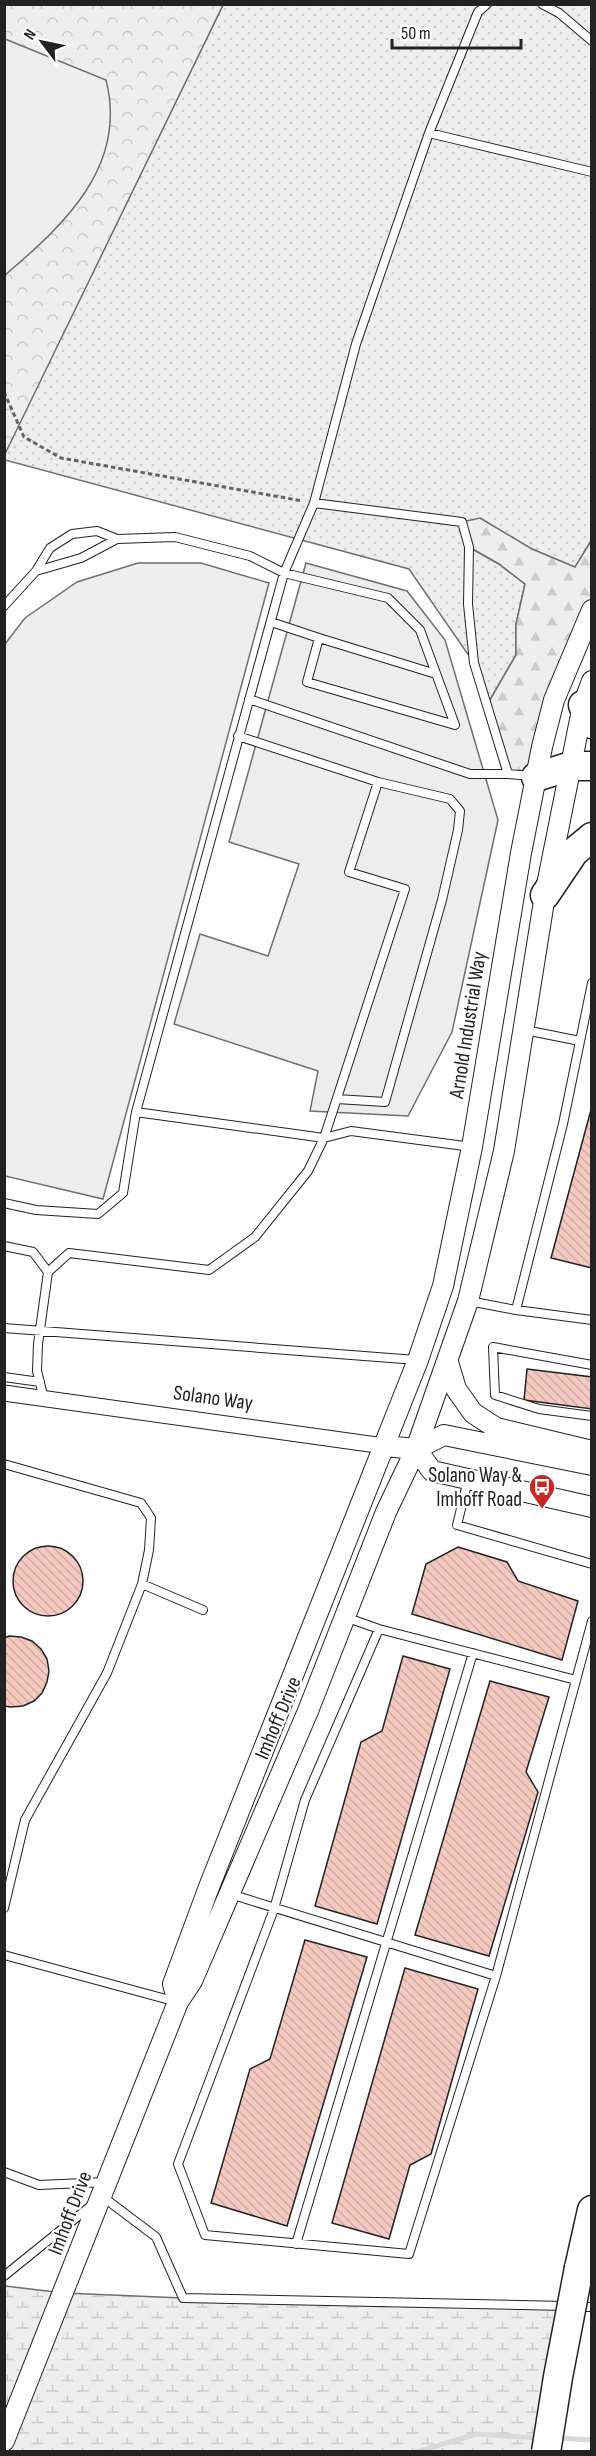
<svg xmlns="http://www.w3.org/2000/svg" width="596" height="2456" viewBox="0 0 596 2456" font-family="'Sofia Sans Condensed',sans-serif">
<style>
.grass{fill:url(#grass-dots);stroke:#6f6f6f;stroke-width:1.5}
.forest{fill:url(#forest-firs);stroke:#6f6f6f;stroke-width:1.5}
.wetland{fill:url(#wetland-marsh);stroke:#6f6f6f;stroke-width:1.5}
.park{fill:url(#park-crowns);stroke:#6f6f6f;stroke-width:1.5}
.garden{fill:#eee;stroke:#6f6f6f;stroke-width:1.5}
.parking{fill:#ededed;stroke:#6f6f6f;stroke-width:1.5}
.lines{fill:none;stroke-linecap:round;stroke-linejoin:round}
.stream{stroke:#d9d9d9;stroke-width:5}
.building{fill:url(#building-back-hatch);stroke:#222;stroke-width:1.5}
.service-casing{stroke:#222;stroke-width:10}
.minor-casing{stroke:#222;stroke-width:17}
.tertiary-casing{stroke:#222;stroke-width:22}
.motorway-casing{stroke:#222;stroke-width:31}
.path{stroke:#646464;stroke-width:3;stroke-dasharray:4.5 3;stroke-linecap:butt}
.service{stroke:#fff;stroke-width:8}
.minor{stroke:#fff;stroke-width:15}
.tertiary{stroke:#fff;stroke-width:20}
.motorway{stroke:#fff;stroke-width:28}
.motorway-bridge-casing{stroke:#222;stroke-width:31;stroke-linecap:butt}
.motorway-bridge{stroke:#fff;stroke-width:28}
.labels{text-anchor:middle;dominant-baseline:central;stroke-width:4.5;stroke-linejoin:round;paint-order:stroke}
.street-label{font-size:21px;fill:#222;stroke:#fff}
.poi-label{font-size:21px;fill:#222;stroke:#fff;text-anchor:end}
</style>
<defs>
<pattern id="grass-dots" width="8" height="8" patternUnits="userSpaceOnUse" patternTransform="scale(1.5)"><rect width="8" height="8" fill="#eee"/><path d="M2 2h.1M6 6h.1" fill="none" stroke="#ccc" stroke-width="1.8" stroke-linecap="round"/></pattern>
<pattern id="forest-firs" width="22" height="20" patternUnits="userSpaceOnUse" patternTransform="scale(1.5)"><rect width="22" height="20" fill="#eee"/><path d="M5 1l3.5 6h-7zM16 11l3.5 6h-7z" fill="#ccc"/></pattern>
<pattern id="wetland-marsh" width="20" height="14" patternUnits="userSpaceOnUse" patternTransform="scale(1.5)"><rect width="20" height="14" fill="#eee"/><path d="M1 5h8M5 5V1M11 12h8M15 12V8" fill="none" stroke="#ccc"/></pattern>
<pattern id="park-crowns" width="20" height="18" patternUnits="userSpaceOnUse" patternTransform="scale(1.5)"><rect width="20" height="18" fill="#eee"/><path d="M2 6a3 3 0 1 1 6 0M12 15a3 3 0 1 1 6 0" fill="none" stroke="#ccc"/></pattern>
<pattern id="building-back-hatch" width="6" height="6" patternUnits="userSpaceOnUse" patternTransform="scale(1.5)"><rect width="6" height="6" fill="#f3c9c0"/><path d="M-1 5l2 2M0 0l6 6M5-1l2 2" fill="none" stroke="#d0aca5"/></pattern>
</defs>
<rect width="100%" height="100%" fill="#fff"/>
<path class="grass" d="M223,5H591V541L575,568L532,549L469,547L499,564L525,584L516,624V655L487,705L474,663L409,569L5,460L4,454Z"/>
<path class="forest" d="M480,518L532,549L575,567L591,541V610L536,777L508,774L487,705L516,655V624L525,584L499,564L469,547L462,522Z"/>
<path class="wetland" d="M5,2286L64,2293L183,2298L571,2307L546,2451L5,2452Z"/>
<path class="park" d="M5,5H223L5,454Z"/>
<path class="garden" d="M5,39L106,80C128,166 64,225 5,275Z
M138,563H201L269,583L103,1199L5,1176V644L25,618L77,582Z"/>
<path class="parking" d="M306,563L407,591L445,640L498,820L452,1032L408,1116L310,1111L318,1071L174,1024L200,934L268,956L299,864L229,842Z"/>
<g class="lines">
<path class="stream" d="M557,2438L592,2440
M416,2452L477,2434L539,2438"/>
</g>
<path class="building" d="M592,1106V1268L551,1258Z
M527,1369L592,1377V1409L524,1400Z
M13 1581a35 35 0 1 1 70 0a35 35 0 1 1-70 0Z
M458,1547L507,1562L518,1581L578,1601L562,1660L412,1614L426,1564Z
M9,1636L21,1637L32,1641L41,1649L47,1659L49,1671L47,1682L42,1693L34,1701L23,1706L11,1707L4,1706V1638Z
M403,1656L450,1669L377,1924L315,1906L361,1742L382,1731Z
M490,1681L549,1697L526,1772L538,1792L489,1956L415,1935Z
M305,1940L367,1957L287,2226L211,2203L250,2069L270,2059Z
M405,1968L478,1989L431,2154L410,2165L389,2239L332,2223Z"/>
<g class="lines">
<g class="service-casing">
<path id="service" d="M542,4L559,13L592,41
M429,133L478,12L487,4
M314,503L462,522L469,547L468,604L474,663L508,774
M117,539L175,537L250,556L284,573L388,598L420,630L455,725L307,682L319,638L271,622
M4,606L36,571L50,548L72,534L97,531L117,539L81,558L36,571
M319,638L436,674
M249,699L470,774H508L532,776
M525,1030L580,1041
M337,1099L385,1102L442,900L458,830L460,811L450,799L378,782
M136,1112L324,1138L405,889L349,872L378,782L238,736
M4,1203L36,1210L98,1214L123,1193L136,1112L284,573L314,503L356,344L429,133L592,172
M4,1246L33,1252L48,1272
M469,1301L516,1310L592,1320
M516,1310L563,1124L592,983
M4,1328L416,1360
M592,1365L493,1347L495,1395L539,1409L592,1416
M4,1377L40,1382
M44,1399L37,1371L38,1344L48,1272L69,1253L209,1270L255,1237L308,1171L324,1138L351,1131L472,1147
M4,1464L141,1503L151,1518L149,1550L142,1584L203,1610
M468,1480L457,1525L592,1564
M345,1617L379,1629L576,1680
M379,1629L305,1800L274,1909L178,2164L205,2235L409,2254L496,1976
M230,1894L496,1976L592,1621
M4,1908L25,1820L107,1673L142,1584
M4,1955L177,2002
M4,2172L39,2185L106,2182
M103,2197L156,2237L183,2298L566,2306
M296,2244L473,1653
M4,2276L92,2205
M578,2307H592"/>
</g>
<g class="minor-casing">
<path id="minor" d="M4,1393L384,1446"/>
</g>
<g class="tertiary-casing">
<path id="tertiary" d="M448,1362L456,1389L473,1413L496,1428L592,1451
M384,1446L416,1449L444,1435L592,1465
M416,1449L432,1471L592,1507
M178,2002L173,1984L209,1887L418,1360L443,1286L472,1147L521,853L542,747L554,700L592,610
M4,2441L178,2002L192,1981L308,1711L386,1512L416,1449L468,1301L504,1151L545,895L583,705L592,681"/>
</g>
<g class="motorway-casing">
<path id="motorway" d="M583,705L592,724
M536,777L571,766H592
M545,895L574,852L592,837
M579,2268L592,2210"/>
</g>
<path class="path" d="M4,392L24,437L61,458L303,501"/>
<use href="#service" class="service"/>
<use href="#minor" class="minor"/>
<use href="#tertiary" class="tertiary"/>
<use href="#motorway" class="motorway"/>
<g class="motorway-bridge-casing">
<path id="motorway-bridge" d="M546,2452L558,2377L579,2268"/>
</g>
<use href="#motorway-bridge" class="motorway-bridge"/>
</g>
<defs>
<g id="bus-pin" transform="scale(1.35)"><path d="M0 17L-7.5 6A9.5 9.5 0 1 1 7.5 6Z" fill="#c62828" stroke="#fff"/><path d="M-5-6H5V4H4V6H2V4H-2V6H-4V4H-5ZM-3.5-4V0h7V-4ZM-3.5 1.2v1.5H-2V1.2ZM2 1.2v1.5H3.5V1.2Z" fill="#fff"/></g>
</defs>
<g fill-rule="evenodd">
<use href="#bus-pin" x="542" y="1487"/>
</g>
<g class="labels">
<g class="street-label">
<text transform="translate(468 1025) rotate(-81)">Arnold Industrial Way</text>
<text transform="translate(213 1398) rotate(8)">Solano Way</text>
<text transform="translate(278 1718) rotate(-67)">Imhoff Drive</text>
<text transform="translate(70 2213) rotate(-69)">Imhoff Drive</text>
</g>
<g class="poi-label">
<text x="522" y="1475">Solano Way &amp;<tspan x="522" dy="24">Imhoff Road</tspan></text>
</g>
</g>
<rect width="596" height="2456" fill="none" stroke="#222222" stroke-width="12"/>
<g transform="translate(42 42) rotate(302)" stroke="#ffffff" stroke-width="4.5" paint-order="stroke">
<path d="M0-4.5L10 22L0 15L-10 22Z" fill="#222222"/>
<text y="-9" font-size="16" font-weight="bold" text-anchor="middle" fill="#222222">N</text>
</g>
<path d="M392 39v9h129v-9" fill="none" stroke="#222222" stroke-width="3"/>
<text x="401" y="39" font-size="18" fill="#222222" stroke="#ffffff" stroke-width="4.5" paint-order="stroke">50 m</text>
</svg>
